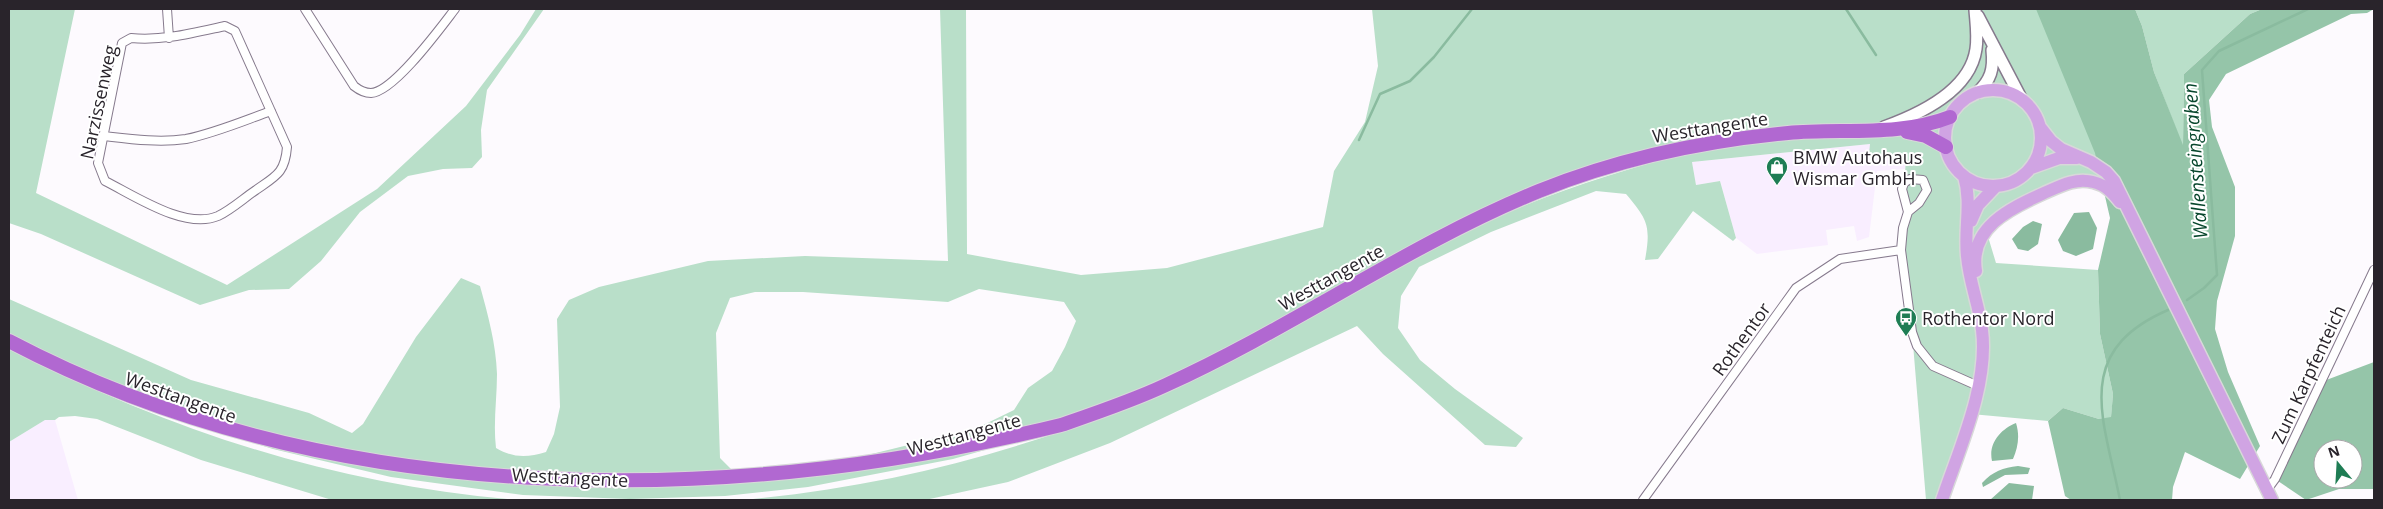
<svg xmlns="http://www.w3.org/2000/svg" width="2383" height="509" viewBox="0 0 2383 509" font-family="'Open Sans',sans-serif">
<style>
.built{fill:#f9eeff}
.green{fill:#b9dfc9;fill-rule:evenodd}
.forest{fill:#95c5a9;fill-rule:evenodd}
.water{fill:#8abb9f}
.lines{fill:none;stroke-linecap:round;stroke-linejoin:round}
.stream{stroke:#8abb9f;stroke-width:2.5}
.street-casing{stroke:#867a8d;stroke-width:10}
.secondary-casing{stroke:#867a8d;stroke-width:14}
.primary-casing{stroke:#d8d8d9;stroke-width:15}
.highway-casing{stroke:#d8d8d9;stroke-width:16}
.street{stroke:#fff;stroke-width:8}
.secondary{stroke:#fff;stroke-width:11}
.primary{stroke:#d0a4e3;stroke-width:12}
.highway{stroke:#b168d1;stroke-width:14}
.labels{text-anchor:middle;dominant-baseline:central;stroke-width:4;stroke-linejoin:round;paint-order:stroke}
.street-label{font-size:18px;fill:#29242b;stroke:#fff}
.poi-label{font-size:18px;fill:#29242b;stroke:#fff;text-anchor:start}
.water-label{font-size:19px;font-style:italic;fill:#07462c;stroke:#fff}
</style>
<rect width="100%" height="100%" fill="#fdfafe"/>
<path class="built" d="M1870,144V154H1906L1905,169L1877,171L1869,237L1857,241L1854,226L1826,230L1828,245L1757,254L1736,238L1720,181L1696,185L1692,162Z
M45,420H55L78,500H9V442Z"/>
<path class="green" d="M9,9H75L36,193L227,285L377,189L466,106L520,35L536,9H544L487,90L481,130L482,157L472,168L443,169L408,176L360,212L321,261L289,289L249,290L200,305L41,234L9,223Z
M940,9H966L967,254L1081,275L1167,268L1323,227L1334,171L1365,122L1378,66L1372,9H2038L2111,191L2074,181L1986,230L1996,263L2098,270L2100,334L2113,394L2111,418L2099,419L2063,408L2048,421L1971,414L1942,500H1926L1912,332L1901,250L1906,155L1869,154L1870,144L1692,162L1696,185L1720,181L1736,238L1733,241L1693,211L1658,259L1645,260C1651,226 1648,220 1626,194L1596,191L1491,232L1419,267L1401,296L1398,328L1420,360L1455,389L1523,438L1516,447L1485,445L1383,354L1357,326L1110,443L1008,482L925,500H742C917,484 1078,436 1235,358C1310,321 1380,275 1455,237C1530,199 1610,173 1691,152L1539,191L1241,348L1020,440L953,459L808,487L725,496L630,499L523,495L391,477L273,449L179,419L89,382L9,341V299L191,380L309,413L352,433L363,424L416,337L461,278L480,286C488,315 496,344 497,374C497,399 493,423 496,448C513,458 527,458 546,452L554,434L560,407L557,319L569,300L599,287L708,261L805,256L948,261ZM979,289L1064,302L1076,321L1065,347L1052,371L1028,388L1014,410L977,428L807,470L734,472L720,458L716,333L730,298L755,292H803L948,302Z
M2135,9H2262L2250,14L2184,74L2183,147L2154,72L2142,26Z
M9,348C168,431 340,486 519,500H332L201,460L97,419L75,416L59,417L55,420H45L9,442Z"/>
<path class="forest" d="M2036,9H2135L2142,26L2154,72L2183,145L2184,74L2250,14L2262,9H2374L2367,13L2351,14L2226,74L2209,100L2212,127L2235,187V236L2217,301L2215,329L2228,372L2260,446L2240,479L2185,452L2173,487L2172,500H2071L2065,496L2048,421L2063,408L2099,419L2111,417L2113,394L2100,334L2098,270L2110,218L2095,153Z
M2374,362V489H2339L2306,500L2275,479L2321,382ZM2323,449H2353V479H2323Z"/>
<path class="water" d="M2089,212L2097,228L2093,249L2076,256L2063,251L2058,240L2074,213Z
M2033,221L2042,224L2038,244L2028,251L2018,249L2012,239L2023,227Z
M2016,423C2020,436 2018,447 2013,459L1992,461C1988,443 2001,429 2016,423Z
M2018,466L2030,468L2028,474L2005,475L1983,487L1982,483C1993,471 2003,468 2018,466Z
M2009,483L2034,486L2032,500H1990Z"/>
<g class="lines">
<path class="stream" d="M1846,9L1876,55
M1359,140L1380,94L1410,81L1434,57L1472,9
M2187,300L2204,288L2217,275L2202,70L2219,51L2308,9
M2120,500C2104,419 2071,352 2168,310"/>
<g class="street-casing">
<path id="street" d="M167,9L169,38
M305,9L354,86C359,90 365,93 371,93C394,92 441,27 455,9
M225,26L235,31L287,147C285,173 276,176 256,190C244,198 231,210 218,216C185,230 135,196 105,181L98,163L122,43L131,38C163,41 193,33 225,26Z
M104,136C130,139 159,143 186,139C215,133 243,121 271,111
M1908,212L1919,203L1927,190L1923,180L1910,179L1904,183L1902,189L1908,212L1903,228L1901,250L1912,332L1917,346L1933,366L1978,386
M2267,490L2275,479L2374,270
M1643,500L1796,288L1840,259L1901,250"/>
</g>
<g class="secondary-casing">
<path id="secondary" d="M1978,16L2021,98
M1977,93C1991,80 1994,69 1992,50
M1884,127C1920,114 1970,91 1976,49C1978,36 1976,23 1975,10"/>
</g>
<g class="primary-casing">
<path id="primary" d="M1945 138a48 48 0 1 1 96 0a48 48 0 1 1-96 0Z
M2040,127L2051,141L2061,149L2091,162L2106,172L2114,181L2272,500
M2031,168L2059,158H2077
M1971,221L1978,205L1996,186
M1976,271C1969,228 2009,209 2042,194C2058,187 2075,177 2093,182C2106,185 2113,193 2120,202
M1942,500C1959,449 1989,385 1982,330C1979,305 1969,281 1967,256C1964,228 1972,203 1964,176"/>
</g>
<g class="highway-casing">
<path id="highway" d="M1907,132L1926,136L1946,147
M9,341C328,509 718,509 1061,425C1096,413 1132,401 1166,385C1294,327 1409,244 1539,191C1618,159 1703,141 1788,133C1841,128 1899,137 1950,117"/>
</g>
<use href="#street" class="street"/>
<use href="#secondary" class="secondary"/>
<use href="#primary" class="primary"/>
<use href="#highway" class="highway"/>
</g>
<defs>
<g id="shop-pin" transform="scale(1.125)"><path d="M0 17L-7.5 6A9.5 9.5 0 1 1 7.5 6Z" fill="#1e7d54" stroke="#fff"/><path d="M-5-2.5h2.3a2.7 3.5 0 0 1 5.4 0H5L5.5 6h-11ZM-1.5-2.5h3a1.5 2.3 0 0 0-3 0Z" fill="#fff"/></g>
<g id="bus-pin" transform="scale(1.125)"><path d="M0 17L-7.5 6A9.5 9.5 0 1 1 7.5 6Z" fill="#1e7d54" stroke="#fff"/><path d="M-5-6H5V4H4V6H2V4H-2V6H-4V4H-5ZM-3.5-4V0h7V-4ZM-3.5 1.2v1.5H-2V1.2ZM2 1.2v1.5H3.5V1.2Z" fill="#fff"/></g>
</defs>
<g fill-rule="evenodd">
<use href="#shop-pin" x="1777" y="167"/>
<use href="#bus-pin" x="1906" y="318"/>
</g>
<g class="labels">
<g class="street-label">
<text transform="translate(98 102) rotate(-78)">Narzissenweg</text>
<text transform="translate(1710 127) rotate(-9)">Westtangente</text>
<text transform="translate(1331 277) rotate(-29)">Westtangente</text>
<text transform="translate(1741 339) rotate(-54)">Rothentor</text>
<text transform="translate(2308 374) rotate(-65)">Zum Karpfenteich</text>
<text transform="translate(181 397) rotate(20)">Westtangente</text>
<text transform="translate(964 434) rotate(-15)">Westtangente</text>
<text transform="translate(570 477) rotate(3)">Westtangente</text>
</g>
<g class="poi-label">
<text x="1793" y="157">BMW Autohaus<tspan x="1793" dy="21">Wismar GmbH</tspan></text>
<text x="1922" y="318">Rothentor Nord</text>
</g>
<g class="water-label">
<text transform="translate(2195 161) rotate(-94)">Wallensteingraben</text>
</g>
</g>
<rect width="2383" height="509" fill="none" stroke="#29242b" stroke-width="20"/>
<g transform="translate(2338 464) rotate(342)"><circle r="24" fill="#ffffff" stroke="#a9a7aa"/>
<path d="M0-4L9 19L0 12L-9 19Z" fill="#1e7d54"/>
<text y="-8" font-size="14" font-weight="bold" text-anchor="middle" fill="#29242b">N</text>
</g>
</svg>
